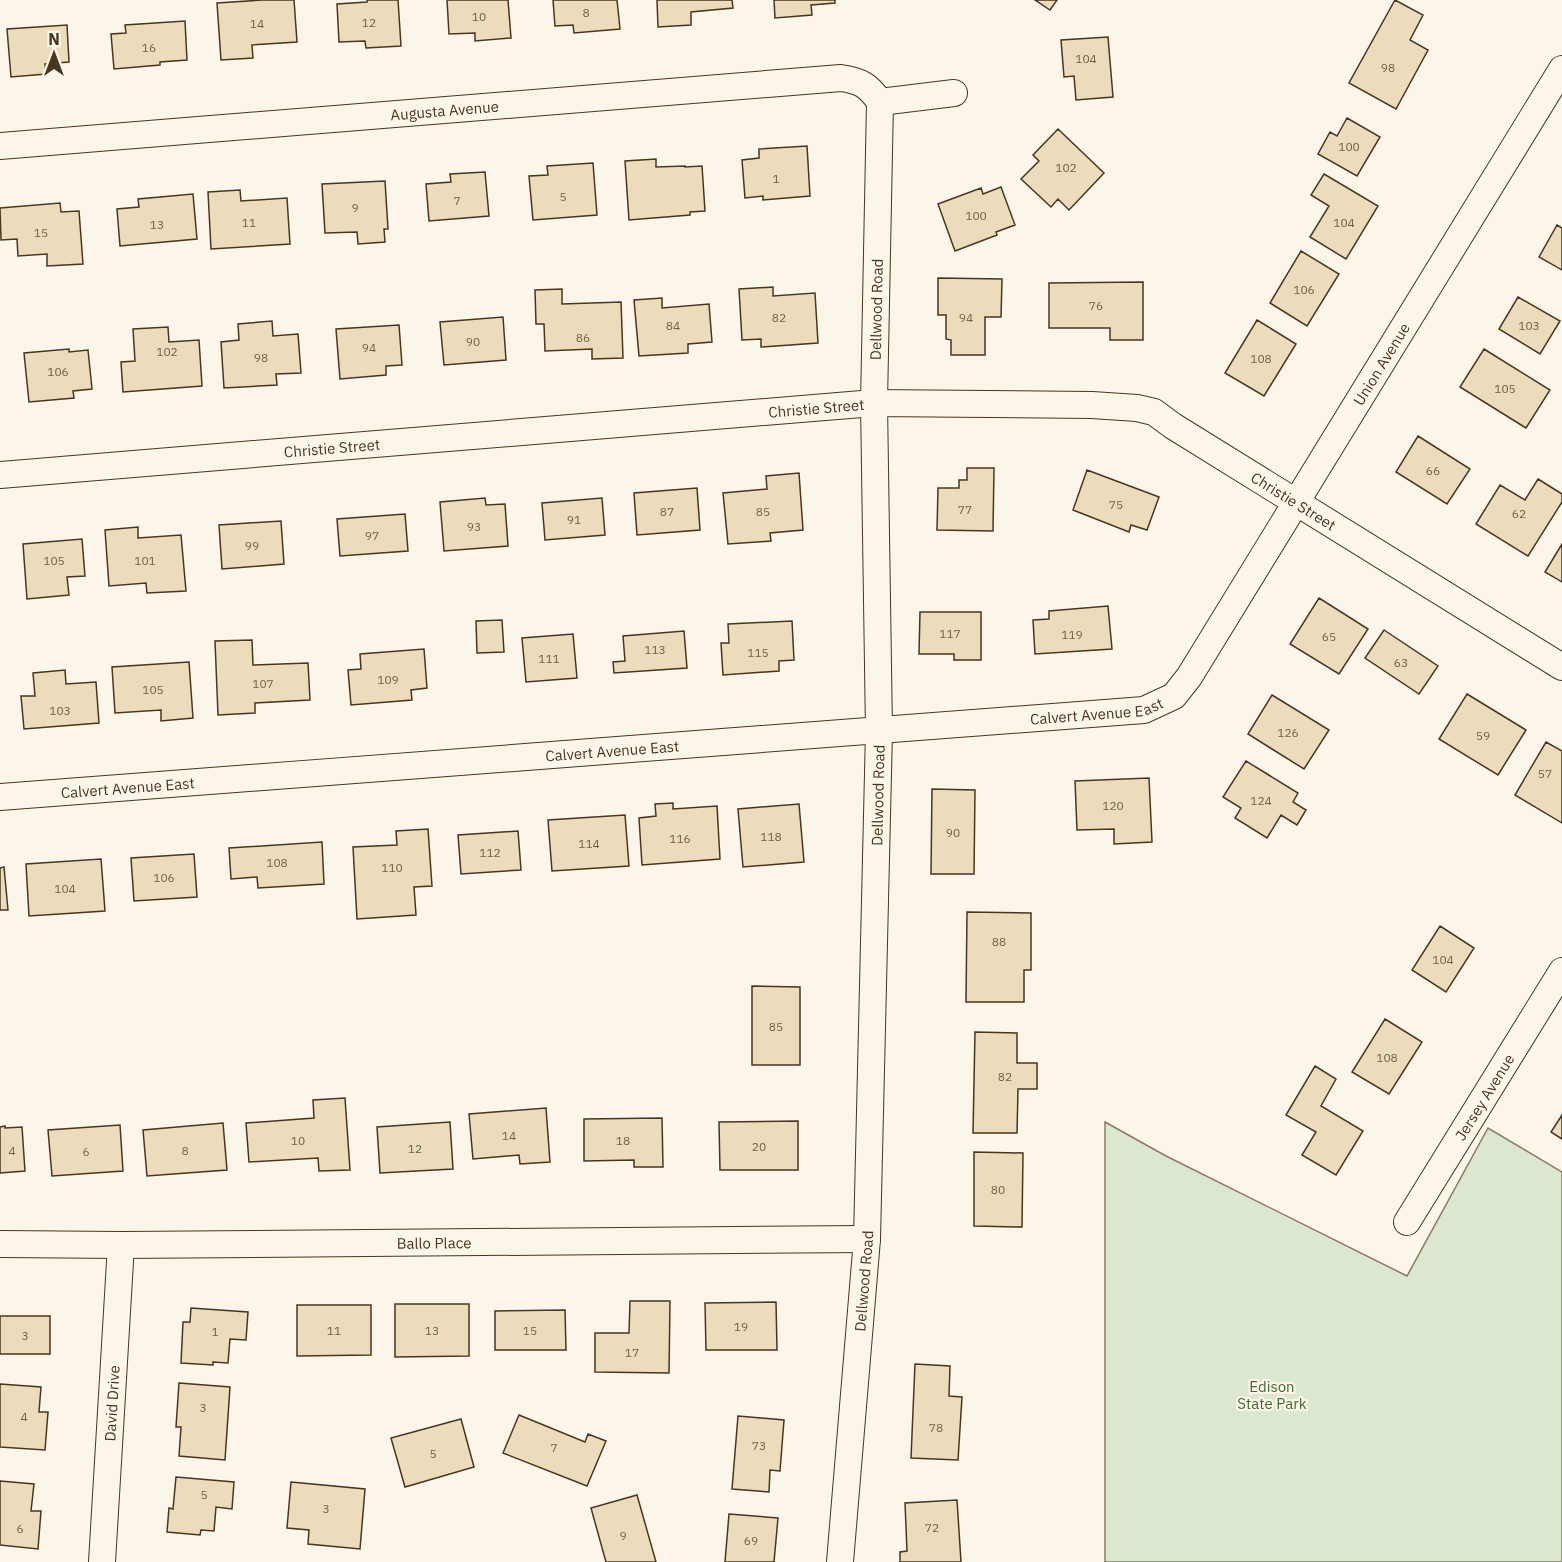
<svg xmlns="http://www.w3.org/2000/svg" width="1562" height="1562" viewBox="0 0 1562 1562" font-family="'IBM Plex Sans',sans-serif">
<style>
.green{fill:#dce7d0;stroke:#887966;stroke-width:1.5}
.building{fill:#ecdcbc;stroke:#4a3520;stroke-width:1.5}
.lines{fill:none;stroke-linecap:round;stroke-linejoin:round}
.minor-casing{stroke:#4a3520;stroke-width:28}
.minor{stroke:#fbf6e9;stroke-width:26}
.labels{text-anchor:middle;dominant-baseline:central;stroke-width:4.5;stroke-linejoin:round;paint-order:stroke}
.number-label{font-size:12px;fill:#725f47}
.street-label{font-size:15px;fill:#4a3520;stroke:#fbf6e9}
.park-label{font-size:15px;fill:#436837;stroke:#fbf6e9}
</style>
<rect width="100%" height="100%" fill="#fbf6e9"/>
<path class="green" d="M1105,1122L1166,1156L1407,1276L1488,1128L1562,1172V1562H1105Z"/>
<path class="building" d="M262,0H294L297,42L252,45L253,58L221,60L217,3Z
M367,0H398L401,46L366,48L365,41L339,42L337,4L367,2Z
M447,0H508L511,38L475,41V33L449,34Z
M553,0H617L620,29L574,33L573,25L555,26Z
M657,0H732L733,8L691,12V25L658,27Z
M774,0H835V3L811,5L812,15L775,18Z
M1035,0H1057L1050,10Z
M1395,0L1423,15L1410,40L1428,50L1396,109L1349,83Z
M185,21L187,60L160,62V65L114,69L111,34L126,33L125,25Z
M67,25L69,62L45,64L46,74L11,77L7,29Z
M1108,37L1113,97L1076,100L1074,76L1064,77L1061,40Z
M1347,118L1380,137L1357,176L1318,154L1330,132L1337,136Z
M1058,129L1104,173L1069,210L1058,199L1051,207L1021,179L1039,161L1033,155Z
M807,146L810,196L763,200V196L745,198L742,160L759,158V149Z
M656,159V167L685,166V167L702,166L705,211L690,212V215L629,220L625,161Z
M593,163L597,215L533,220L529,176L548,175L547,166Z
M485,172L489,216L429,221L426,184L451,182L450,174Z
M1324,174L1378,206L1346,259L1310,237L1329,206L1311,195Z
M385,181L388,229H384L385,242L358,244L357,232L325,233L322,184Z
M1001,187L1015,225L996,232L997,235L955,251L938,204L981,188L983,194Z
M240,190L241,201L287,198L290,244L211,249L208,192Z
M193,194L197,239L120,246L117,209L139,207L138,199Z
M60,203L61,212L79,211L83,264L47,266V254L18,256L17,239L1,240L0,208Z
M1557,225L1562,228V270L1539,257Z
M1301,251L1339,274L1307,326L1270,303Z
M938,278L1002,279L1001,317H985V355H951V340L946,339V315H938Z
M1143,282V340H1110V328H1049V283Z
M773,287V296L815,293L818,343L761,347V339L742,340L739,289Z
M562,289V304L621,302L623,358L592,359V349L545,351L544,324H536L535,290Z
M1518,297L1560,321L1540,354L1499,329Z
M662,298V308L709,304L712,342L688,344V353L639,356L634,300Z
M503,317L506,360L444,365L440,322Z
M1257,320L1296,344L1264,396L1225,373Z
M272,321L273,336L298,334L301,373L276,374L277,385L224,388L221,342L239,340L238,324Z
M399,325L402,365L386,366V375L340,379L336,329Z
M168,327L169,342L199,340L202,386L123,392L121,362L135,361L133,329Z
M69,349V352L88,350L92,389L73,391L74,398L29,402L24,353Z
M1484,349L1550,390L1526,428L1460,387Z
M1418,436L1470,469L1447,504L1396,472Z
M967,468H994L993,531L937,530L938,488H959V480H967Z
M1087,470L1159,497L1147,530L1131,525L1129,532L1073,510Z
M799,473L803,530L770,533L771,541L728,544L723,493L767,489L766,476Z
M1538,479L1562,494V502L1528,556L1476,524L1500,485L1525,500Z
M697,488L700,530L637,535L634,493Z
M485,498L486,505L505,504L508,546L444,551L440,502Z
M602,498L605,535L545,540L542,503Z
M405,514L408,551L340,556L337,519Z
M281,521L284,564L222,569L219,525Z
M138,527V538L181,535L186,591L147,593L146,583L109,586L105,530Z
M82,539L85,576L67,577L69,595L27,599L23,544Z
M1562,544V582L1545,572Z
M1319,598L1368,629L1339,674L1290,644Z
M1108,606L1112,649L1035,654L1033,620L1049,619V611Z
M920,612H981V660H954V654H919Z
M502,620L504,652L477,653L476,621Z
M792,621L794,660L779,661V671L723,675L721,643H729L728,624Z
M1384,630L1438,666L1419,694L1365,658Z
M684,631L687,668L614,673L613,662L625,661L623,636Z
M573,634L577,678L526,682L522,638Z
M252,640L253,665L308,663L310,700L255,703V713L218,715L215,641Z
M424,649L427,688L411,690L412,700L351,705L348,670L361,669L360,654Z
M189,662L193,718L161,721V710L115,713L112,667Z
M65,670L66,684L96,682L99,723L24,729L21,696H35L33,673Z
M1467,694L1526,730L1498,775L1439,739Z
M1272,695L1329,730L1304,769L1248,734Z
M1546,742L1562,751V823L1515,795Z
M1246,761L1298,793L1293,802L1306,810L1297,825L1281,815L1267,838L1235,818L1241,808L1223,797Z
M1149,778L1152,842L1114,844V829L1077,830L1075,781Z
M932,789L975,790L974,874H931Z
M673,803V809L717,806L720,859L642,865L639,818L656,816L655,804Z
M799,804L804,862L743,867L738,809Z
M625,815L629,866L552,871L548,820Z
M428,829L432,886L414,887L416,915L357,919L353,847L397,845L396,831Z
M518,831L521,870L461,874L458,835Z
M322,842L324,884L258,888L257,877L231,879L229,848Z
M194,854L197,897L134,901L131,858Z
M101,859L105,911L29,916L26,864Z
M4,867L8,910H0V868Z
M967,912L1031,913V970H1024V1002H966Z
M1440,926L1474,948L1446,992L1412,970Z
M752,986L800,987V1065H752Z
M1385,1019L1422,1042L1389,1094L1352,1072Z
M975,1032L1017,1033V1063H1037V1089H1018L1017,1133H973Z
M1315,1066L1336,1079L1321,1106L1363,1131L1336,1175L1302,1155L1316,1132L1286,1115Z
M345,1098L350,1170L319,1171L318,1158L249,1162L246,1123L314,1118L313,1100Z
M546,1108L550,1162L520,1164L519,1155L473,1159L469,1114Z
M1562,1115V1139L1551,1132Z
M662,1118L663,1167H634V1160L584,1161V1119Z
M798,1121V1170H720L719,1122Z
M450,1122L453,1169L380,1173L377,1127Z
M223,1123L227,1170L147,1176L143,1130Z
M120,1125L123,1171L52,1176L48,1130Z
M5,1126V1128L22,1127L25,1171L0,1173V1127Z
M974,1152L1023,1153L1022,1227L974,1226Z
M630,1301H670L669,1373L595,1372V1333H629Z
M776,1302L777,1350H706L705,1303Z
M395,1304H469V1356L395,1357Z
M297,1305H371V1355L297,1356Z
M191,1308L248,1312L246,1340L230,1339L228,1363L213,1362V1365L181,1363L183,1322H190Z
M565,1310L566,1350H495V1311Z
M0,1316H50V1354H0Z
M915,1364L950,1366L949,1396L962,1397L958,1460L911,1458Z
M179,1383L230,1387L225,1460L179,1456L181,1427H176Z
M0,1384L41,1387L39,1412H48L45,1450L0,1447Z
M519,1415L585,1442L588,1434L606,1441L587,1486L503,1453Z
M738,1416L784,1420L780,1471L770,1470L769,1492L732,1489Z
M461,1419L474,1467L405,1487L391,1438Z
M176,1477L234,1482L232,1509L216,1507L214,1531L201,1530L200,1535L167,1532L169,1508L173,1509Z
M0,1481L34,1484L31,1511H41L38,1549L0,1545Z
M291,1482L365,1489L360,1549L308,1544L309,1530L287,1528Z
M637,1495L656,1562H606L591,1508Z
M957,1500L961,1562H900V1552L907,1551L905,1503Z
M729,1514L778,1518L774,1562H725Z"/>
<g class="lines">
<g class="minor-casing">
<g id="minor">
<path d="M880,102L954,93"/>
<path id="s1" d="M0,146L841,78C861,81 868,85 880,102"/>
<path id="s2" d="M0,475L874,403L1092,405L1137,408L1154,412L1173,426L1562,667"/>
<path id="s3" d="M0,797L1144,710L1174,696L1189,677L1562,69"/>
<path id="s4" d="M1407,1222L1562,971"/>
<path id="s5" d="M0,1244L121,1245L867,1239"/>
<path id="s6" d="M102,1562L121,1245"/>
<path id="s7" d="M840,1562L867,1239L879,731L874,403L880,102"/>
</g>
</g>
<use href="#minor" class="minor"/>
</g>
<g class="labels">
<g class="number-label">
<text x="586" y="12">8</text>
<text x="479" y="16">10</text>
<text x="369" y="22">12</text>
<text x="257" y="23">14</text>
<text x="149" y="47">16</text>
<text x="1086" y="58">104</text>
<text x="1388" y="67">98</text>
<text x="1349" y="146">100</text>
<text x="1066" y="167">102</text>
<text x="776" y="178">1</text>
<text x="563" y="196">5</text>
<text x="457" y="200">7</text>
<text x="355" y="207">9</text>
<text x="976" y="215">100</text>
<text x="249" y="222">11</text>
<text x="1344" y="222">104</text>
<text x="157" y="224">13</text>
<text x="41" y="232">15</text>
<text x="1304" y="289">106</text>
<text x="1096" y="305">76</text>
<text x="779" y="317">82</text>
<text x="966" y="317">94</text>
<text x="673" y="325">84</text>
<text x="1529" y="325">103</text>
<text x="583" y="337">86</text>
<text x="473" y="341">90</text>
<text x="369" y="347">94</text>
<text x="167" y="351">102</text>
<text x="261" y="357">98</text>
<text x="1261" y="358">108</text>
<text x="58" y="371">106</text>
<text x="1505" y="388">105</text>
<text x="1433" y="470">66</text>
<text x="1116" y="504">75</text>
<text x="965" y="509">77</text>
<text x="667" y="511">87</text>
<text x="763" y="511">85</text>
<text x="1519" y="513">62</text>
<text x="574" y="519">91</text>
<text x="474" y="526">93</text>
<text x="372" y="535">97</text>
<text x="252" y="545">99</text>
<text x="54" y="560">105</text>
<text x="145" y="560">101</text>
<text x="950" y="633">117</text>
<text x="1072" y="634">119</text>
<text x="1329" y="636">65</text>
<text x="655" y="649">113</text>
<text x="758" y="652">115</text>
<text x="549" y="658">111</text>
<text x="1401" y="662">63</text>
<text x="388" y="679">109</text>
<text x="263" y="683">107</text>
<text x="153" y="689">105</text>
<text x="60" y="710">103</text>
<text x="1288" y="732">126</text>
<text x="1483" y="735">59</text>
<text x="1545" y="773">57</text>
<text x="1261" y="800">124</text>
<text x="1113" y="805">120</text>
<text x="953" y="832">90</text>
<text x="771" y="836">118</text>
<text x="680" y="838">116</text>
<text x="589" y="843">114</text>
<text x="490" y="852">112</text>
<text x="277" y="862">108</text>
<text x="392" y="867">110</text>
<text x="164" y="877">106</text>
<text x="65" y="888">104</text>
<text x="999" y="941">88</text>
<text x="1443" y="959">104</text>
<text x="776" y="1026">85</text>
<text x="1387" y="1057">108</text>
<text x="1005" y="1076">82</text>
<text x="509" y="1135">14</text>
<text x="298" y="1140">10</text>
<text x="623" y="1140">18</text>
<text x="759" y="1146">20</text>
<text x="415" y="1148">12</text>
<text x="12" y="1150">4</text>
<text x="185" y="1150">8</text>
<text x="86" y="1151">6</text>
<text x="998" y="1189">80</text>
<text x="741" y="1326">19</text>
<text x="334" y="1330">11</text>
<text x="432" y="1330">13</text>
<text x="530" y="1330">15</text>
<text x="215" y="1331">1</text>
<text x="25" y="1335">3</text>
<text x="632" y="1352">17</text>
<text x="203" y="1407">3</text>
<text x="24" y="1416">4</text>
<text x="936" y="1427">78</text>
<text x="759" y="1445">73</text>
<text x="554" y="1447">7</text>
<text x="433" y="1453">5</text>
<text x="204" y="1494">5</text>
<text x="326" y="1508">3</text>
<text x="932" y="1527">72</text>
<text x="20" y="1528">6</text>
<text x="623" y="1535">9</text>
<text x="751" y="1540">69</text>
</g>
<g class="street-label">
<text stroke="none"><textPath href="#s1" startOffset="446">Augusta Avenue</textPath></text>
<text stroke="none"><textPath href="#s7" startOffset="1254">Dellwood Road</textPath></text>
<text stroke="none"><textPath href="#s3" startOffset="1572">Union Avenue</textPath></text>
<text stroke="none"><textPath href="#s2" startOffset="819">Christie Street</textPath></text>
<text stroke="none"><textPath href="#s2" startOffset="333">Christie Street</textPath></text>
<text stroke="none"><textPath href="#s2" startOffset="1323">Christie Street</textPath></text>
<text stroke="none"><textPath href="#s3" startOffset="1100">Calvert Avenue East</textPath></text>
<text stroke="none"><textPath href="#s3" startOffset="614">Calvert Avenue East</textPath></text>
<text stroke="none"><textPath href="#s3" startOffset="128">Calvert Avenue East</textPath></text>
<text stroke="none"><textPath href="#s7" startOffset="768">Dellwood Road</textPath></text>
<text stroke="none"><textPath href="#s4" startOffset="147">Jersey Avenue</textPath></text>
<text stroke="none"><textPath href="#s5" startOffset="434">Ballo Place</textPath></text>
<text stroke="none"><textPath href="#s7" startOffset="282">Dellwood Road</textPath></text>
<text stroke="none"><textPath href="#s6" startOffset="159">David Drive</textPath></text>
</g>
<g class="park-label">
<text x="1272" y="1386">Edison<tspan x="1272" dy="17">State Park</tspan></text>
</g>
</g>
<g transform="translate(54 54)" stroke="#fbf6e9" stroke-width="4.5" paint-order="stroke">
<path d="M0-4.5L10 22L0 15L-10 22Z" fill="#4a3520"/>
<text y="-9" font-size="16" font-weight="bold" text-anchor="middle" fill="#4a3520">N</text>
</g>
</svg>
